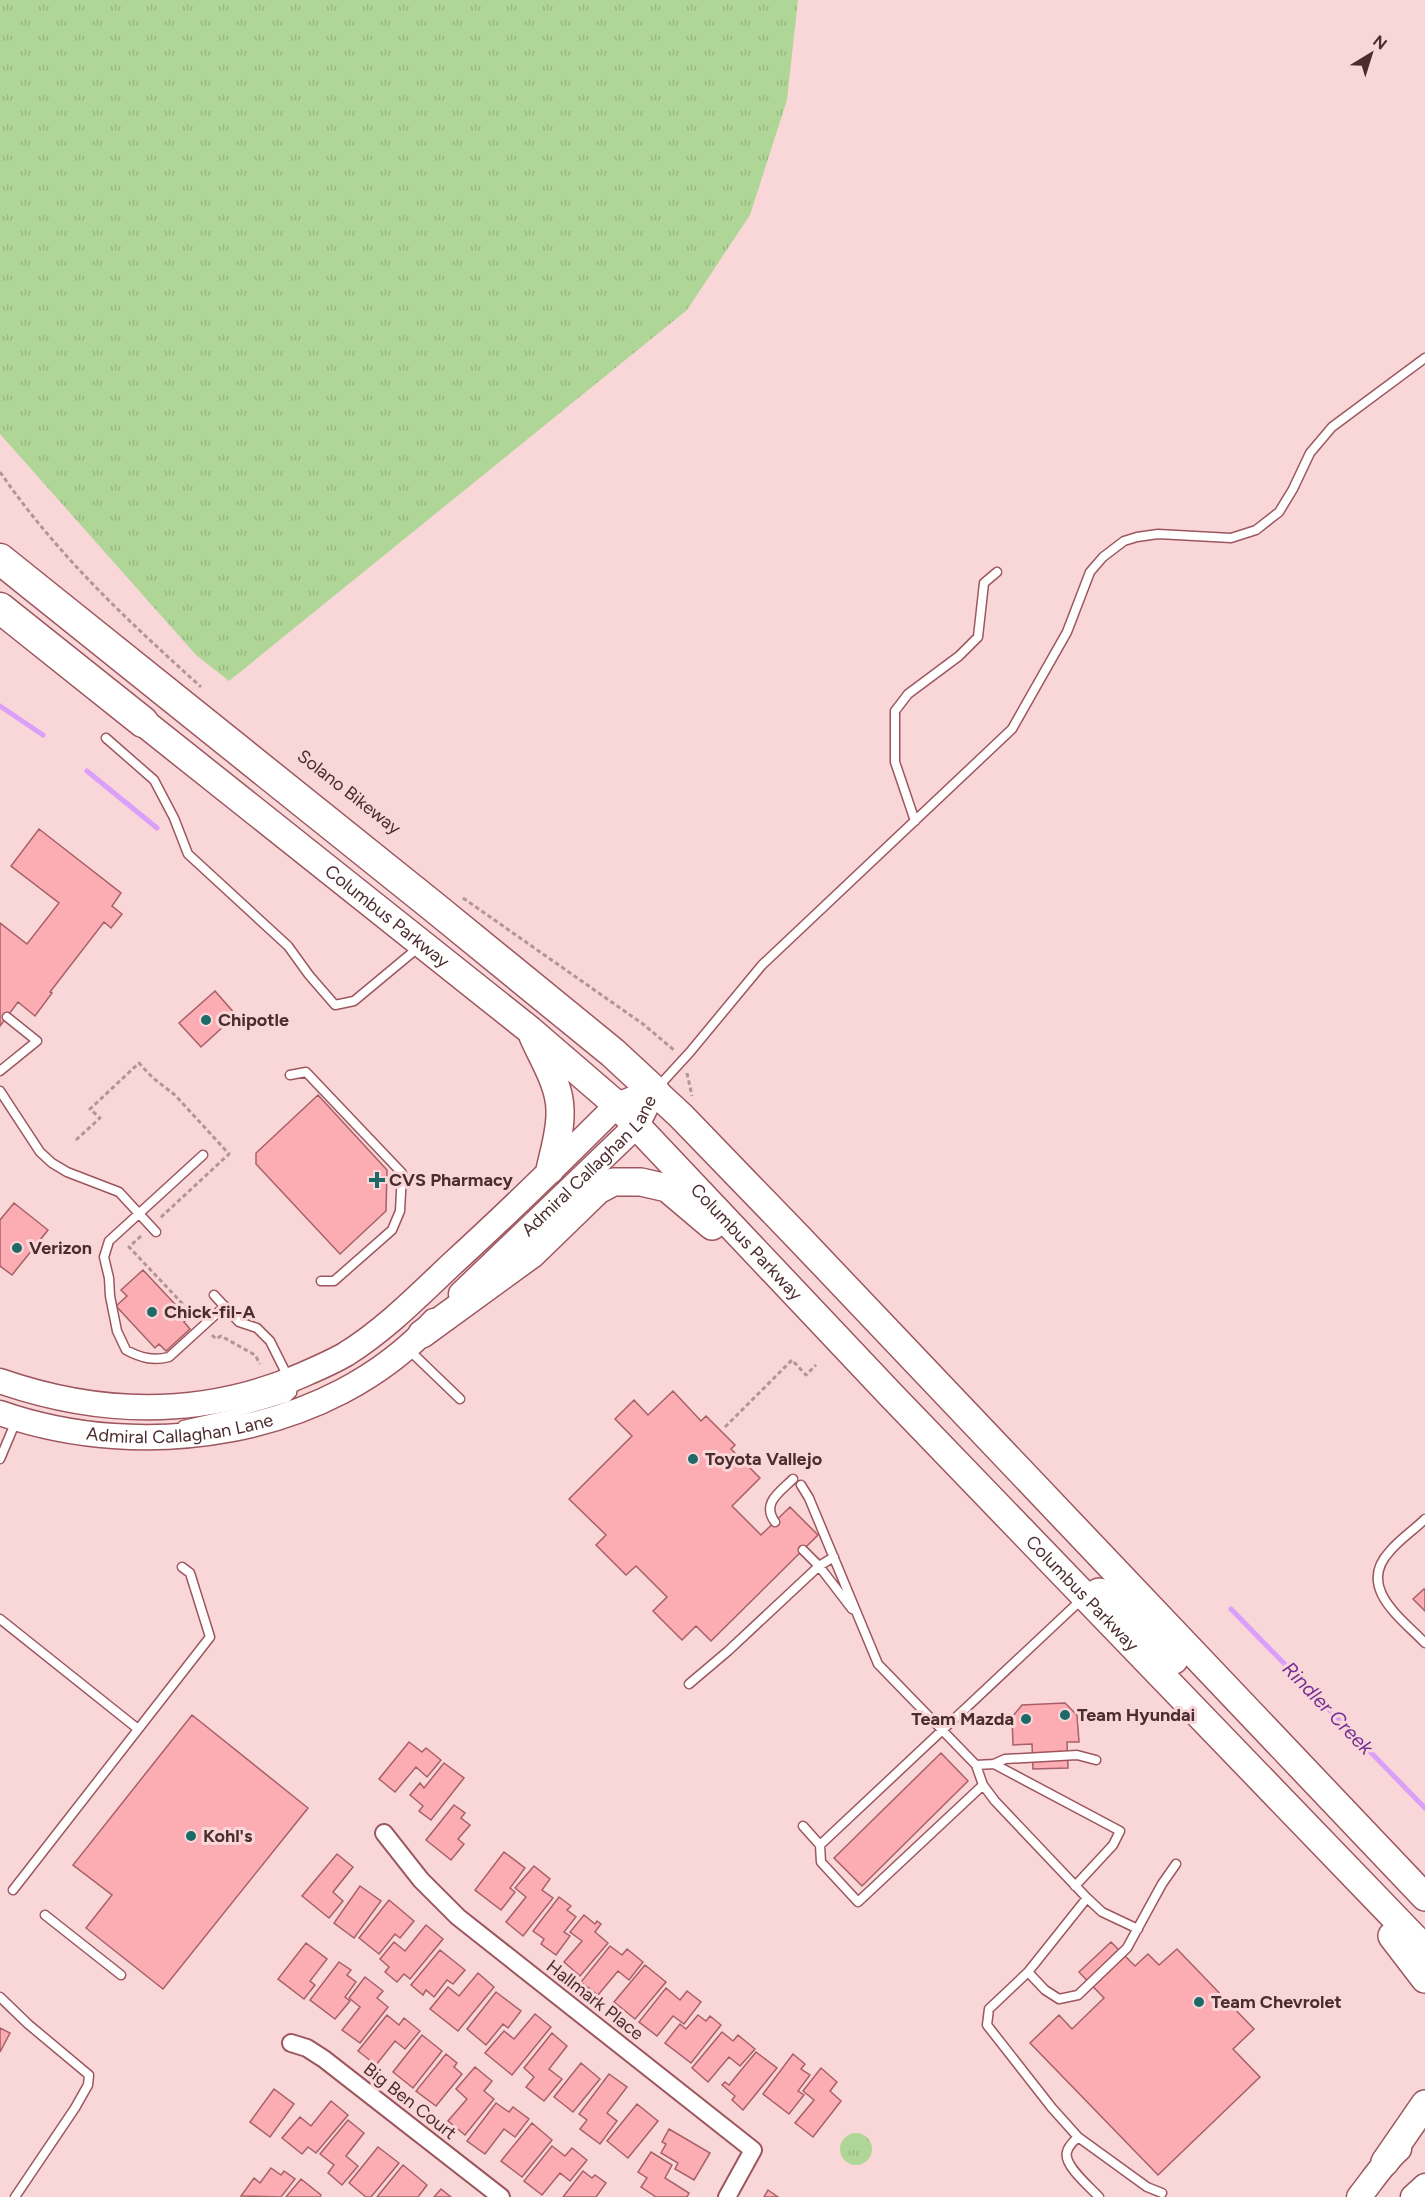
<svg xmlns="http://www.w3.org/2000/svg" width="1425" height="2197" viewBox="0 0 1425 2197" font-family="Figtree,sans-serif">
<style>
.grass{fill:url(#grass-tufts)}
.lines{fill:none;stroke-linecap:round;stroke-linejoin:round}
.stream{stroke:#da9ff8;stroke-width:5}
.building{fill:#fcacb3;stroke:#a86067;stroke-width:1.5}
.service-casing{stroke:#9d565e;stroke-width:11}
.minor-casing{stroke:#9d565e;stroke-width:20}
.secondary-casing{stroke:#9d565e;stroke-width:27}
.primary-casing{stroke:#9d565e;stroke-width:30}
.motorway-casing{stroke:#9d565e;stroke-width:33}
.path{stroke:#b59496;stroke-width:3;stroke-dasharray:4.5 3;stroke-linecap:butt}
.service{stroke:#fff;stroke-width:8}
.minor{stroke:#fff;stroke-width:16}
.secondary{stroke:#fff;stroke-width:24}
.primary{stroke:#fff;stroke-width:27}
.motorway{stroke:#fff;stroke-width:30}
.poi-dot{fill:#1d6a69;stroke:#f9d7d9;stroke-width:2}
.labels{text-anchor:middle;dominant-baseline:central;stroke-width:6;stroke-linejoin:round;paint-order:stroke}
.street-label{font-size:18px;fill:#4c2c2f;stroke:#f9d7d9}
.poi-label{font-size:18px;font-weight:bold;fill:#4c2c2f;stroke:#f9d7d9;text-anchor:start}
.water-label{font-size:20px;font-style:italic;fill:#752e95;stroke:#f9d7d9}
</style>
<defs>
<pattern id="grass-tufts" width="24" height="20" patternUnits="userSpaceOnUse" patternTransform="scale(1.5)"><rect width="24" height="20" fill="#b0d697"/><path d="M3 7l-1-3M5 7V3M7 7l1-3M15 17l-1-3M17 17v-4M19 17l1-3" fill="none" stroke="#99b882"/></pattern>
</defs>
<rect width="100%" height="100%" fill="#f9d7d9"/>
<path class="grass" d="M0,0H798L787,100L750,215L687,310L229,681L196,655L0,434Z
M840 2149a16 16 0 1 1 32 0a16 16 0 1 1-32 0Z"/>
<g class="lines">
<path class="stream" d="M0,706L43,735
M87,771L157,828
M1231,1609L1425,1808"/>
</g>
<path class="building" d="M39,829L121,893L112,906L122,914L111,928L104,922L50,992L52,993L35,1016L18,1002L0,1026V923L27,944L59,903L11,866Z
M215,991L236,1015L201,1047L179,1023Z
M318,1095L387,1170L386,1211L340,1254L256,1164V1153Z
M14,1203L48,1230L12,1275L0,1266V1220Z
M143,1270L188,1318L184,1322L190,1329L166,1351L159,1344L155,1348L116,1306L127,1296L121,1290Z
M673,1391L701,1421L706,1416L735,1445L731,1449L760,1478L732,1506L761,1535L790,1507L818,1535L711,1641L696,1626L682,1640L653,1611L667,1597L636,1566L626,1575L596,1545L606,1535L569,1499L632,1436L615,1419L634,1400L648,1415Z
M1424,1589L1425,1591V1611L1413,1599Z
M1065,1703L1077,1715L1079,1742H1067L1068,1768L1033,1769L1032,1744L1013,1745L1012,1717L1022,1705Z
M192,1715L308,1808L163,1989L86,1928L112,1895L73,1865Z
M409,1742L422,1752L426,1748L441,1760L427,1777L416,1767L395,1792L379,1779Z
M941,1753L968,1781L862,1886L834,1858Z
M444,1763L464,1778L431,1820L419,1811L423,1806L410,1795L420,1783L424,1788Z
M454,1805L465,1813L461,1818L470,1825L458,1839L464,1844L451,1860L426,1840Z
M504,1852L525,1868L510,1888L515,1892L501,1910L475,1890Z
M337,1854L353,1867L333,1892L343,1901L329,1918L302,1896Z
M534,1866L550,1879L542,1890L553,1898L523,1936L506,1922L526,1897L515,1888Z
M360,1886L381,1901L354,1938L334,1923Z
M559,1897L571,1906L567,1910L576,1917L564,1932L570,1936L556,1955L541,1944L544,1939L533,1931Z
M389,1900L414,1921L400,1938L395,1934L379,1954L359,1938Z
M584,1915L595,1924L597,1921L601,1924L595,1932L608,1943L580,1976L564,1962L582,1941L570,1932Z
M426,1925L443,1939L410,1979L404,1974L397,1982L385,1972L389,1967L380,1959L394,1942L405,1951Z
M1111,1942L1135,1966L1148,1954L1159,1965L1177,1949L1254,2029L1233,2049L1260,2077L1158,2175L1030,2043L1059,2015L1072,2029L1104,1998L1079,1972Z
M306,1943L327,1959L310,1981L315,1985L304,1999L278,1979Z
M610,1946L622,1955L627,1949L643,1962L629,1980L618,1971L598,1995L581,1982Z
M440,1950L465,1970L453,1984L447,1980L434,1997L426,1990L423,1995L411,1985Z
M339,1962L351,1970L347,1975L356,1982L345,1997L350,2001L335,2019L310,2000Z
M645,1965L666,1982L635,2019L614,2002Z
M478,1973L494,1987L458,2031L430,2009L448,1987L459,1996Z
M365,1977L383,1991L377,1998L388,2007L360,2043L342,2030L360,2007L349,1998Z
M666,1988L680,2000L687,1991L701,2002L684,2024L673,2016L657,2036L639,2022Z
M496,1992L521,2011L508,2028L503,2024L486,2045L467,2029Z
M535,2014L551,2027L512,2075L485,2053L504,2031L514,2039Z
M387,2015L399,2025L404,2018L420,2031L405,2049L395,2041L376,2065L358,2051Z
M698,2015L706,2021L710,2016L721,2025L691,2063L665,2043L680,2024L686,2029Z
M0,2028L10,2033L0,2052Z
M722,2032L733,2041L738,2035L755,2049L740,2066L729,2057L708,2082L692,2068Z
M552,2033L567,2046L549,2069L562,2079L544,2101L526,2087L534,2077L524,2068Z
M422,2035L442,2051L413,2088L393,2072Z
M756,2052L777,2068L743,2110L732,2100L735,2096L722,2085L725,2082L729,2085Z
M446,2054L457,2063L454,2067L462,2074L436,2106L416,2091Z
M793,2054L805,2064L801,2069L810,2075L798,2091L804,2095L789,2114L763,2094Z
M581,2063L600,2079L573,2112L554,2097Z
M475,2067L492,2081L484,2091L494,2099L465,2135L448,2121L467,2099L456,2089Z
M821,2068L837,2082L830,2091L841,2101L813,2137L795,2123L814,2100L803,2091Z
M609,2074L627,2087L607,2113L617,2121L600,2144L580,2129L587,2120L579,2114Z
M274,2089L294,2104L270,2137L250,2122Z
M331,2101L348,2115L316,2153L308,2147L302,2154L282,2138L300,2117L311,2126Z
M496,2103L509,2112L513,2107L529,2119L515,2137L504,2129L485,2154L467,2141Z
M637,2104L658,2121L628,2158L607,2141Z
M348,2120L364,2133L346,2156L358,2166L342,2185L328,2173L334,2165L320,2154Z
M532,2123L552,2140L522,2177L501,2161Z
M669,2129L710,2153L694,2180L675,2169L678,2163L661,2153L666,2144L662,2142Z
M552,2146L565,2156L572,2148L587,2160L570,2181L560,2173L542,2195L524,2181Z
M378,2147L399,2163L371,2197H366L349,2183Z
M651,2152L672,2165L665,2178L689,2193L687,2197H656L641,2187L647,2178L638,2172Z
M403,2165L427,2185L418,2197H377Z
M271,2168L281,2175L284,2171L295,2179L281,2197L241,2196L254,2178L260,2183Z
M583,2171L592,2178L595,2175L606,2183L596,2197H563Z
M301,2179L321,2195L320,2197H286Z
M441,2189L451,2197H434Z
M768,2190L778,2197H764Z"/>
<g class="lines">
<g class="service-casing">
<path id="service" d="M106,738L154,780L174,818L188,854L288,946L309,975L335,1005L354,1001L419,947
M915,821L895,762V711L908,694L959,656L978,637L984,583L997,572
M0,1071L37,1041L7,1017
M290,1075L306,1072L402,1173L400,1211L392,1230L334,1281H321
M658,1087L690,1052L762,965L1012,729L1067,632L1090,572L1103,557L1124,541L1137,537L1158,534L1231,538L1256,530L1279,512L1293,489L1310,453L1332,427L1425,358
M0,1091L40,1152L52,1163L67,1172L119,1192L156,1232
M203,1155L109,1241L104,1257L109,1278L110,1296L117,1331L126,1350C141,1358 153,1361 169,1357L225,1306
M407,1348L460,1399
M183,1425L232,1414L287,1398L292,1393L293,1387L270,1341L257,1328L239,1322L214,1295
M0,1459L16,1421
M801,1485L809,1498L878,1664L976,1765L994,1764L1120,1831L1113,1845L1075,1886
M1425,1519C1414,1530 1400,1539 1390,1551C1356,1587 1401,1618 1425,1643
M775,1522C761,1503 780,1492 793,1479
M803,1550L819,1566L852,1609
M0,1619L138,1729
M689,1684L728,1651L819,1566L834,1557
M994,1764L1005,1759L1077,1755L1096,1760
M976,1765L983,1785L995,1801L1087,1898L1102,1912L1138,1929
M803,1826L820,1845L821,1862L858,1902L983,1785
M820,1845L1082,1599
M13,1890L210,1637L190,1573L182,1567
M1087,1898L1028,1972L989,2009L987,2025L1052,2108L1078,2137L1147,2187L1162,2193
M45,1915L121,1975
M1028,1972L1045,1990L1059,1999L1078,1995L1127,1948L1162,1884L1176,1864
M0,1997L28,2024L89,2075L88,2085L75,2108L15,2197
M1078,2137C1074,2141 1068,2146 1067,2152C1063,2165 1090,2187 1099,2197"/>
</g>
<g class="minor-casing">
<path id="minor" d="M384,1833L421,1880L458,1917L753,2150L727,2197
M291,2043L307,2048L324,2059L501,2197"/>
</g>
<g class="secondary-casing">
<g id="secondary">
<path id="s1" d="M461,1294L637,1125L654,1091"/>
<path d="M0,1381C98,1415 195,1418 293,1379C311,1371 329,1364 346,1354C386,1329 419,1295 453,1263C509,1212 563,1159 617,1105L635,1098"/>
<path id="s2" d="M0,1413C143,1463 329,1437 434,1321"/>
<path d="M1359,2197C1372,2181 1383,2163 1399,2149"/>
<path d="M1413,2197L1425,2186"/>
</g>
</g>
<g class="primary-casing">
<g id="primary">
<path id="s3" d="M143,722L530,1030L617,1105L891,1395L1425,1949"/>
<path d="M533,1036C543,1059 560,1085 560,1110C561,1130 554,1151 550,1170"/>
<path d="M654,1091L681,1116L798,1237L1425,1897"/>
<path d="M422,1334L532,1254L598,1190L613,1182H641L667,1188L712,1226"/>
<path d="M1099,1592L1109,1595L1174,1660"/>
<path d="M1392,1936L1425,1979"/>
<path d="M1385,2162L1425,2104"/>
</g>
</g>
<g class="motorway-casing">
<path id="motorway" d="M0,559L434,907L613,1053L654,1091
M0,608L143,722"/>
</g>
<path class="path" d="M0,472C58,556 126,619 201,687
M463,898L643,1024L674,1050
M687,1073L692,1096
M76,1140L100,1118L90,1109L139,1063L153,1078L175,1095L229,1154L159,1219
M141,1236L129,1247L195,1317
M212,1335L216,1339L221,1336L255,1355L260,1364
M725,1427L792,1360L806,1375L816,1365"/>
<use href="#service" class="service"/>
<use href="#minor" class="minor"/>
<use href="#secondary" class="secondary"/>
<use href="#primary" class="primary"/>
<use href="#motorway" class="motorway"/>
</g>
<g class="poi-dot">
<circle cx="206" cy="1020" r="6"/>
<path d="M374 1171h6v6h6v6h-6v6h-6v-6h-6v-6h6z"/>
<circle cx="17" cy="1248" r="6"/>
<circle cx="152" cy="1312" r="6"/>
<circle cx="693" cy="1459" r="6"/>
<circle cx="1065" cy="1715" r="6"/>
<circle cx="1026" cy="1719" r="6"/>
<circle cx="191" cy="1836" r="6"/>
<circle cx="1199" cy="2002" r="6"/>
</g>
<g class="labels">
<g class="street-label">
<text transform="translate(349 792) rotate(38)">Solano Bikeway</text>
<text stroke="none"><textPath href="#s3" startOffset="312">Columbus Parkway</textPath></text>
<text stroke="none"><textPath href="#s1" startOffset="182">Admiral Callaghan Lane</textPath></text>
<text stroke="none"><textPath href="#s3" startOffset="798">Columbus Parkway</textPath></text>
<text stroke="none"><textPath href="#s2" startOffset="183">Admiral Callaghan Lane</textPath></text>
<text stroke="none"><textPath href="#s3" startOffset="1284">Columbus Parkway</textPath></text>
<text transform="translate(595 2000) rotate(38)">Hallmark Place</text>
<text transform="translate(410 2101) rotate(38)">Big Ben Court</text>
</g>
<g class="poi-label">
<text x="218" y="1020">Chipotle</text>
<text x="389" y="1180">CVS Pharmacy</text>
<text x="29" y="1248">Verizon</text>
<text x="164" y="1312">Chick-fil-A</text>
<text x="705" y="1459">Toyota Vallejo</text>
<text x="1077" y="1715">Team Hyundai</text>
<text x="1014" y="1719" text-anchor="end">Team Mazda</text>
<text x="203" y="1836">Kohl's</text>
<text x="1211" y="2002">Team Chevrolet</text>
</g>
<g class="water-label">
<text transform="translate(1328 1708) rotate(46)">Rindler Creek</text>
</g>
</g>
<g transform="translate(1371 54) rotate(38)" stroke="#f9d7d9" stroke-width="4.5" paint-order="stroke">
<path d="M0-4.5L10 22L0 15L-10 22Z" fill="#4c2c2f"/>
<text y="-9" font-size="16" font-weight="bold" text-anchor="middle" fill="#4c2c2f">N</text>
</g>
</svg>
